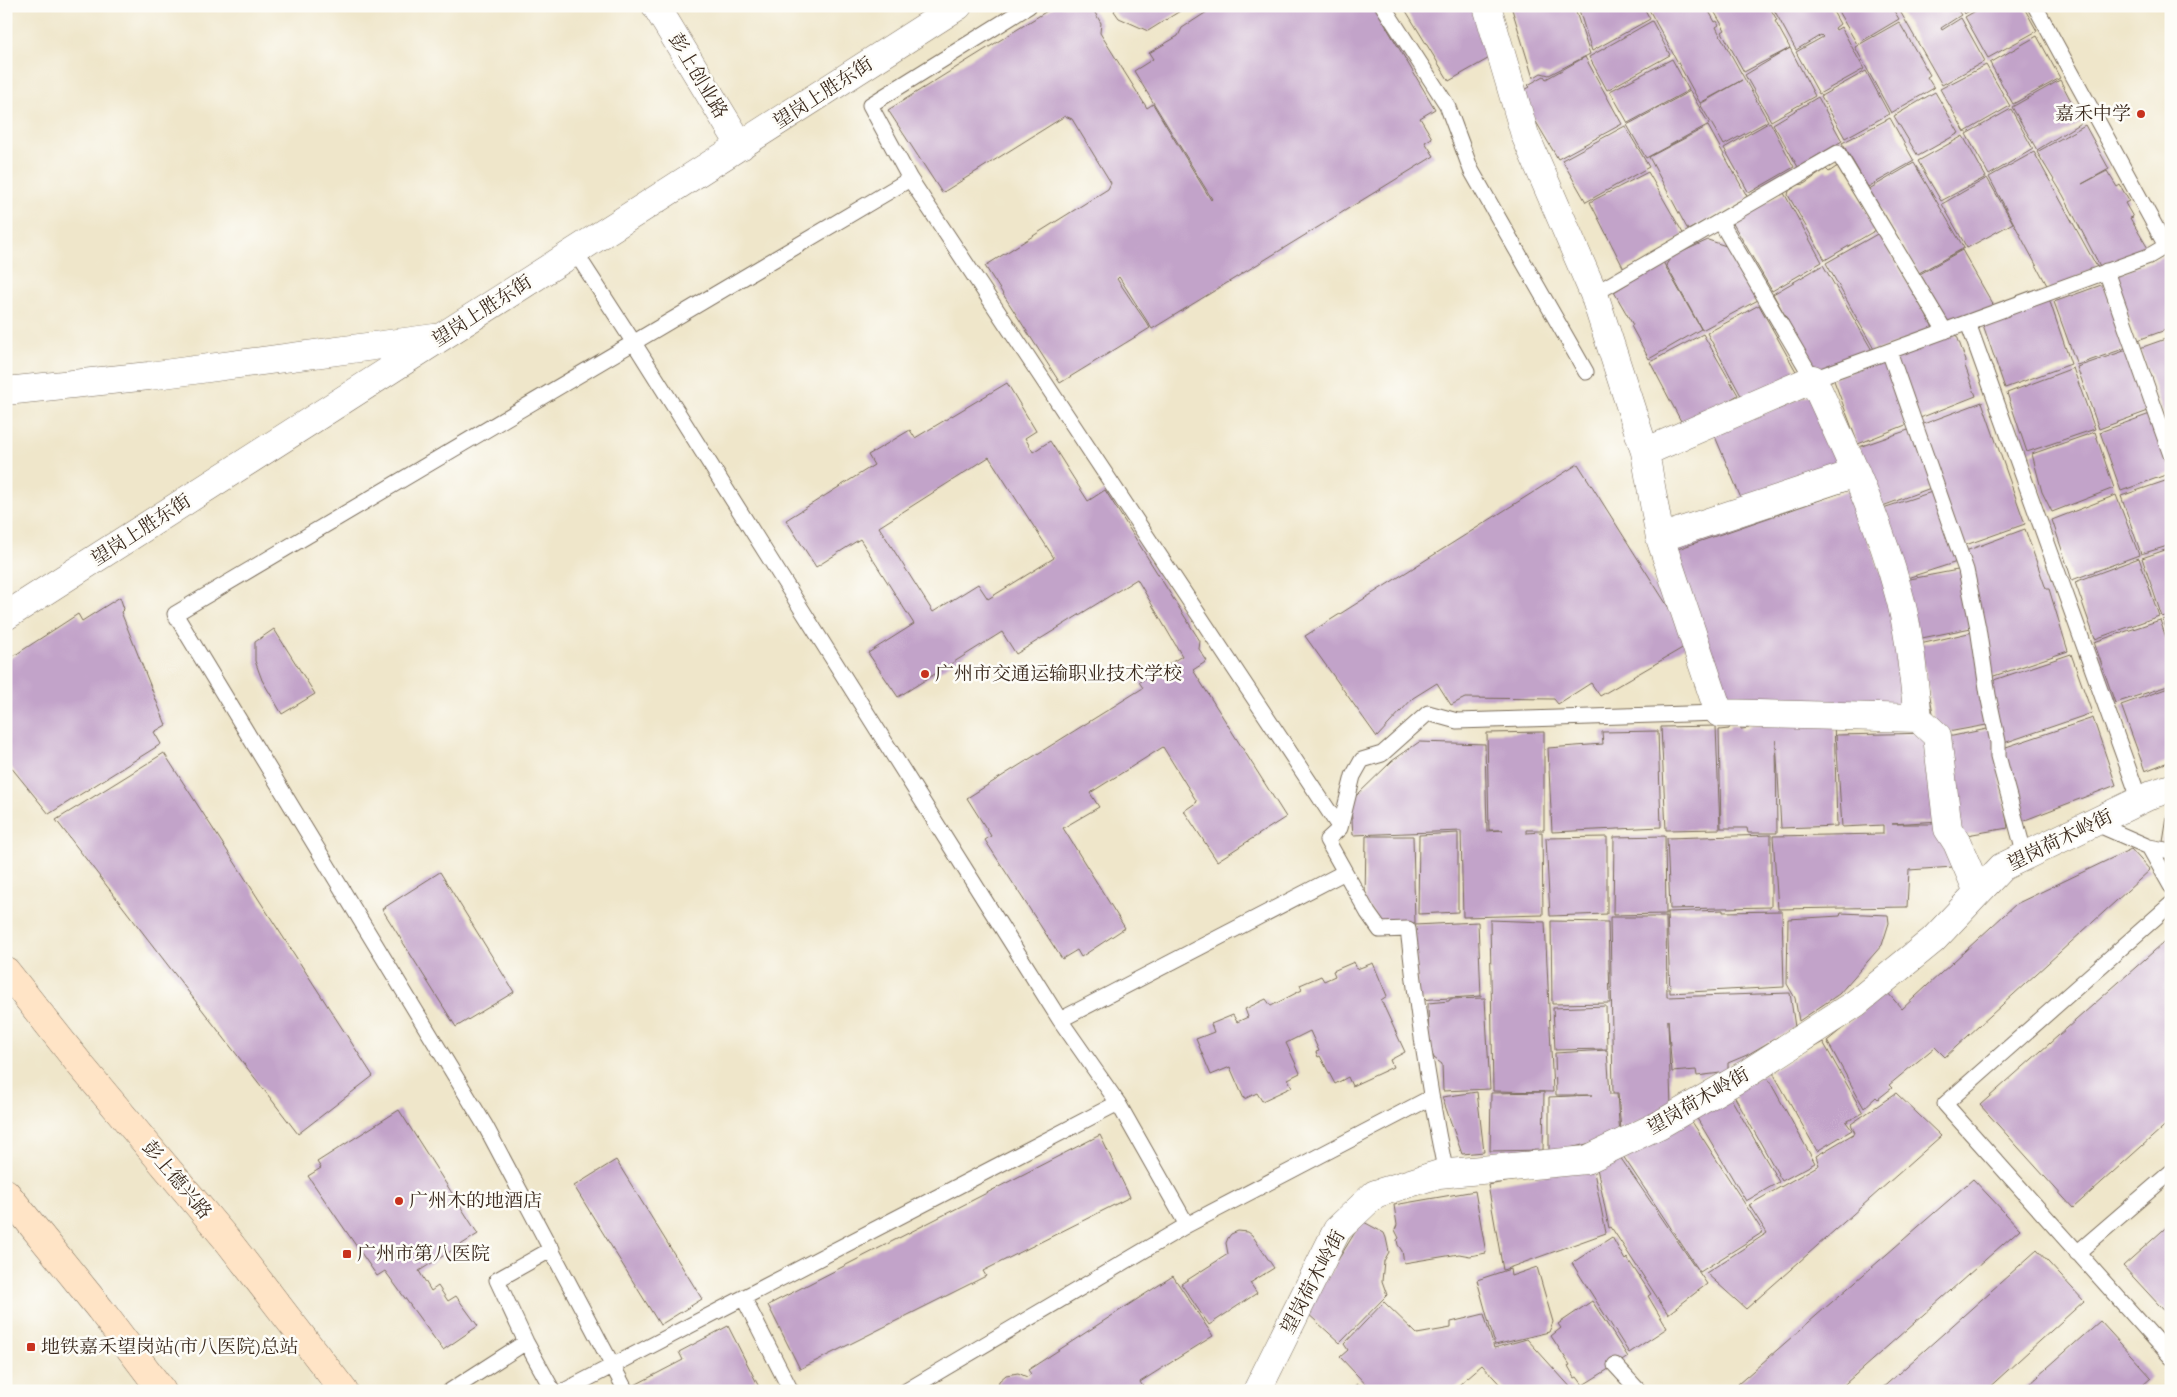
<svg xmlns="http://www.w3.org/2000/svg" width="2177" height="1397" viewBox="0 0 2177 1397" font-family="'IM FELL French Canon','Noto Serif SC',serif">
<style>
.building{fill:#c2a3c9;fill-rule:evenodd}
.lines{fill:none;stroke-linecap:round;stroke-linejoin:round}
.lane-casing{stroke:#7a6c5a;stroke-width:17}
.street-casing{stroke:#7a6c5a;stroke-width:29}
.secondary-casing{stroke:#7a6c5a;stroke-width:29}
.lane{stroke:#fff;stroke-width:15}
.street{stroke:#fff;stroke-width:28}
.secondary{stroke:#ffe4c6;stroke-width:28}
.poi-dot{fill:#c8321e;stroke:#fdfcf7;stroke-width:2}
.labels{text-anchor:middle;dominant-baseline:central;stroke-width:5;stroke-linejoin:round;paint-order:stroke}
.street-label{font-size:19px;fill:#3b2a1e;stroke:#fdfcf7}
.poi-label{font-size:19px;fill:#3b2a1e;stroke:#fdfcf7;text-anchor:start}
</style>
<rect width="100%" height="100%" fill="#fdfcf7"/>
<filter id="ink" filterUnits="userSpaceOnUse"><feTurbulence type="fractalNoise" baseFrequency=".02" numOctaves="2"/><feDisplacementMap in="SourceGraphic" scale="10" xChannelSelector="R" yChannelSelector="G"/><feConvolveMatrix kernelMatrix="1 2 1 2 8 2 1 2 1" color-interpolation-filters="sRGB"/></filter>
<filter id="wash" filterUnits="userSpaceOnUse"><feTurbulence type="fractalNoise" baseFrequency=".0096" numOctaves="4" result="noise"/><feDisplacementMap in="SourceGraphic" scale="20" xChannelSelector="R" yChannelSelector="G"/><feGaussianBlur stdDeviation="1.12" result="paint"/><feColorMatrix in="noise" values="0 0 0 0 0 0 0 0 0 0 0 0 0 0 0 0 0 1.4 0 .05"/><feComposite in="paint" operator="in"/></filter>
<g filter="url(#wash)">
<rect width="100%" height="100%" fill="#efe6ca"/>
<g id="blocks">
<path class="building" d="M1055,6H1091L1101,23L1100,33L1147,108L1153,104L1211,200L1212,199L1134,71L1153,59L1149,53L1178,36L1182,28L1216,6H1374L1435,109L1420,118L1432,138L1425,142L1434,156L1152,329L1119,277L1117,279L1150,328L1060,383L985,266L1108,189L1111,183L1072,119L1065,116L942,193L888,110Z
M1118,6H1188L1148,31L1119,18L1114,11Z
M1403,6H1476L1493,56L1449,81Z
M1511,6H1574L1590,54L1549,75L1541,73L1533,78Z
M1585,6H1643L1650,19L1592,51L1579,10Z
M1647,6H1706L1715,22L1717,21L1719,25L1716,27L1719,33L1768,121L1724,145L1700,104L1742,80L1700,103Z
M1711,6H1769L1777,20L1775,21L1790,48L1744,72L1722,32L1725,30Z
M1772,6H1830L1840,24L1835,28L1836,30L1841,27L1864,69L1819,94L1796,52L1823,37L1821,35L1796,50Z
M1835,6H1891L1899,19L1857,44Z
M1897,6H1955L1961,15L1941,28L1942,30L1961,18L1985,61L1942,85Z
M1960,6H1979L1964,14Z
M1984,6H2023L2037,31L1988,58L1965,17Z
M1652,21L1670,55L1607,90L1589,57Z
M1899,22L1930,75L1927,77L1934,88L1891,113L1855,47Z
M2037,36L2060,78L2013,104L1990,63Z
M1790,48L1815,96L1771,121L1745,75Z
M1585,57L1622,124L1558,159L1519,93L1530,87L1528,85L1544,76L1546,79Z
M1672,59L1689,90L1628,123L1610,91Z
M1986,65L2010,106L1965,132L1940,89Z
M1866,71L1889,114L1845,138L1821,96Z
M2060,80L2082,122L2037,150L2012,107Z
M1690,91L1709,124L1646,158L1627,125Z
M1935,92L1959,133L1918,156L1894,116Z
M1818,97L1842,141L1798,167L1773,124Z
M2011,109L2033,149L1989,175L1966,134Z
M1890,118L1914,161L1868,187L1842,143Z
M1770,122L1794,167L1749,193L1724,148Z
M2085,125L2109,169L2082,184L2107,171L2117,187L2120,185L2129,201L2125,203L2133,217L2130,218L2149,250L2102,270L2063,195L2037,152Z
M1625,126L1649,167L1586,202L1562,160Z
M1708,126L1748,198L1688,230L1649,157Z
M1963,136L1986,177L1941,201L1918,161Z
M2034,152L2097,267L2050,291L1989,177Z
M1914,163L1964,248L1919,273L1869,189Z
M1839,165L1876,230L1825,260L1788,195L1789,191L1796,185L1804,184L1826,169L1829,172Z
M1648,172L1684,235L1624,269L1590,202Z
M1987,178L2013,223L1967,248L1942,204Z
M1784,193L1822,262L1772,291L1732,222Z
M1879,233L1934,329L1875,351L1826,263Z
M1708,240L1729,247L1758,300L1702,330L1666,265L1671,257Z
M1962,250L1995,308L1949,323L1920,274Z
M2171,251V328L2138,340L2113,276L2168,255Z
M1663,262L1701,329L1649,359L1631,326L1633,325L1614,292Z
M1823,265L1873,352L1816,371L1773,294Z
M2104,284L2126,348L2077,365L2054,302Z
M2049,299L2071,364L2005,388L1982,322Z
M1759,305L1798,375L1745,403L1707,333Z
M1703,334L1738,395L1684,427L1650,362Z
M1950,334L1957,336L1966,361L1965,366L1976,396L1920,418L1892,357Z
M2171,337V434L2140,348Z
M2130,349L2151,410L2099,429L2077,367Z
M1890,357L1913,422L1858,444L1833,378Z
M2073,368L2095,429L2027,452L2007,393Z
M1007,383L1036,431L1025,438L1033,452L1050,441L1088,501L1105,490L1200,641L1199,649L1207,661L1193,670L1286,817L1217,861L1184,811L1197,802L1163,747L1090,793L1099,807L1063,828L1125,928L1081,957L1077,950L1062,959L985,840L991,836L967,798L1143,688L1139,682L1182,656L1137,579L1016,654L1002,632L898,697L868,653L914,624L860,539L816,567L786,520L874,465L868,455L910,430L915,438ZM989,457L1054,558L988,599L978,584L933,612L879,527Z
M1811,394L1841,465L1743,503L1714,434Z
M1982,402L2025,524L1960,547L1918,426Z
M2150,414L2171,473L2121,491L2100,432Z
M1914,428L1936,486L1880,507L1859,447Z
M2095,432L2114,488L2052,512L2042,492L2032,454Z
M1578,464L1691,643L1600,696L1591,683L1558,704L1554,699L1465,698L1451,705L1437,683L1413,698L1377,737L1305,636Z
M2171,479V545L2141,554L2121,496Z
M1849,490L1893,604L1908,714L1721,703L1669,552Z
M1938,490L1960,561L1907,578L1883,508Z
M2116,495L2139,555L2072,580L2052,520Z
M2025,529L2046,589H2049L2068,651L1991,677L1963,552Z
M2171,548V614L2162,617L2142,558Z
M2139,558L2159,616L2095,639L2075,582Z
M1963,569L1976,627L1917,639L1905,580Z
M120,597L124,609L121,612L166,725L154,732L161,744L49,814L6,761V661L78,614L82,621Z
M2171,617V640H2170L2163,620Z
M2160,620L2171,652V685L2115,703L2094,642Z
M274,629L315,694L282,714L262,680L255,661V642Z
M1973,632L1992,724L1937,734L1920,644Z
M2071,654L2092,713L2001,744L1988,682Z
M2171,687V761L2145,771L2121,705Z
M1834,717L1837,826L1781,828L1776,740L1777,833H1748L1747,828H1721L1719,730L1729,729L1730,726L1740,725L1741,729L1749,728L1750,725Z
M2093,718L2116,785L2020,822L2000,749Z
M1716,726L1720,829L1666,830L1661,727Z
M1992,728L2008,828L1955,837L1938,739Z
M1658,731L1661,827L1552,832L1548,748L1603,744L1602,732Z
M1544,732V830H1526V833L1542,832L1543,915L1463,917L1461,831L1353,835L1351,807L1356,796L1392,761L1419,742L1485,744L1487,831L1503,830H1489L1487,733Z
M1933,733L1940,821L1892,824H1941L1953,867L1909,870L1907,907L1778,909L1773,836L1883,834V825L1842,827L1836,735Z
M164,753L373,1076L298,1134L56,820Z
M2169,805H2171V843L2163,842Z
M1458,833V912L1418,914L1419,835Z
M1771,835V907L1670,909L1667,838Z
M1366,836H1413L1415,923L1381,924L1365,901Z
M1665,836L1666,914L1613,915L1614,837Z
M1607,837V914L1550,916L1546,838Z
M2131,849L2150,870L1945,1057L1935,1047L1889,1085L1892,1088L1878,1099L1876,1097L1864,1108L1827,1041L1887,992L1902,1009L2016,904Z
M440,872L514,992L456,1027L382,909Z
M1723,910V912L1782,911L1784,987L1670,993L1667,912Z
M1841,913L1888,915L1889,923L1882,945L1839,994L1799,1021L1795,998L1787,984L1788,919L1840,916Z
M1610,917H1666L1667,997L1790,993L1795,1027L1747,1055L1728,1063V1072L1697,1076L1696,1070L1672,1072L1668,1020L1671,1106L1621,1131L1618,1093H1613Z
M1490,920L1545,922L1553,1092L1493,1091Z
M1551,921L1608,922L1610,1003L1552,1004Z
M1478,922L1481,996L1418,1000L1414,925Z
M2171,936V1120L2073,1208L1980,1105Z
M1354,962L1357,969L1373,963L1387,996L1381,1000L1405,1052L1390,1060L1393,1067L1352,1086L1348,1077L1335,1084L1320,1056L1318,1057L1316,1052L1319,1051L1310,1031L1286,1043L1300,1073L1288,1079L1292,1087L1262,1101L1257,1093L1244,1099L1230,1067L1211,1075L1196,1039L1214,1032L1211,1024L1233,1015L1237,1022L1248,1017L1245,1009L1266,999L1271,1006L1302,990L1300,985L1321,976L1324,981L1335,976L1333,971Z
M1485,998L1490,1089L1443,1091L1442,1064L1434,1058L1429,1047L1428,1003L1449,1001L1450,999Z
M1606,1006L1607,1049L1555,1050L1553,1008Z
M1823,1042L1863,1113L1846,1122L1852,1130L1817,1151L1772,1071Z
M1607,1050L1610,1094H1617L1620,1136L1549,1153V1097L1593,1095H1556L1555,1053Z
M1765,1073L1815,1163L1782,1181L1733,1094Z
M1477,1092L1484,1152L1462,1154L1442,1097Z
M1544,1092L1543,1150L1490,1151L1491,1093Z
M1896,1093L1941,1136L1746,1309L1706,1273L1767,1233L1749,1205L1819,1165L1816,1156L1855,1133L1851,1124Z
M1729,1095L1779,1182L1746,1201L1695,1115Z
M399,1110L478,1234L419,1271L431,1291L438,1286L448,1301L456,1296L478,1326L443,1350L385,1271L377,1276L308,1176L321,1168L317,1162Z
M1689,1117L1763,1232L1700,1272L1623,1156Z
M1100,1135L1130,1197L983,1271L986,1276L800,1369L768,1305Z
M1620,1157L1707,1284L1668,1314L1611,1227L1609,1228L1597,1168Z
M616,1160L702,1299L660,1325L574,1186Z
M1593,1167L1606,1233L1503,1270L1488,1185Z
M1973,1179L2020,1229L1837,1391H1730Z
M1475,1191L1486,1253L1470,1256L1459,1254L1404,1263L1402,1251L1398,1245L1397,1240L1399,1238L1395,1230L1397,1225L1394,1205Z
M1362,1221L1384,1233L1386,1238L1389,1252L1384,1261L1382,1281L1387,1295L1340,1343L1306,1312Z
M2171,1223V1318L2123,1266Z
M1238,1231L1248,1232L1252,1235L1274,1268L1250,1283L1257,1293L1209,1325L1181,1284L1228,1254L1226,1243L1228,1238L1231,1234Z
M1612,1237L1625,1260L1627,1258L1651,1294L1648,1296L1667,1328L1629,1353L1572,1263Z
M2037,1250L2084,1301L1985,1391H1879Z
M1537,1267L1553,1322L1549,1332L1495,1345L1477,1280L1510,1269L1511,1276Z
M1173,1276L1213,1336L1140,1382L1146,1391H997L999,1381L1006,1375L1018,1373L1027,1377L1031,1374L1028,1370Z
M1592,1301L1628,1357L1583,1385L1577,1377L1575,1378L1568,1366L1570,1365L1551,1336L1561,1328L1558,1324Z
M1384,1302L1417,1334L1451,1328V1322L1484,1314L1494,1348L1527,1339L1574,1391H1506L1482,1365L1452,1391H1372L1340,1357L1348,1350L1344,1344Z
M2100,1321L2151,1377L2135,1391H2021Z
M728,1326L761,1391H633L631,1387L683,1360L679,1352Z
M1358,1383L1365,1391H1349Z"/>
</g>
</g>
<g filter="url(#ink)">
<use href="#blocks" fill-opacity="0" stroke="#7a6c5a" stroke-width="1"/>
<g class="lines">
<g class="lane-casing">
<path id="lane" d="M1029,6L870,105L910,179L1340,828
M1383,6L1447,105L1471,170L1586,372
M2035,6L2166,246
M1720,221L1813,379L2149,256L2171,243
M575,252L634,343L1060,1020
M2106,271L2171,455
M1594,294L1838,153L1945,331
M1968,323L2140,801
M1889,351L1966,570L1978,628L1988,695L1998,742V756L2025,856
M2094,823L2149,847L2171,851
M2149,847L2171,886
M2171,904L1945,1104L2171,1357
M1118,1103L1187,1225
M1446,1174C1429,1092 1417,1011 1408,929L1380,930L1368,913L1327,840L1340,828L1353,776L1362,760L1382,754L1428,713L1457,721L1719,713
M552,1249L497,1280L526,1342L553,1391
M2077,1253L2171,1172
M744,1299L791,1391
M1615,1365L1639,1391
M450,1391L526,1342
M564,1391L1118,1103L1060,1020L1345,872
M626,1391L486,1127L175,614L910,179
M906,1391L1187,1225L1430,1098"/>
</g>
<g class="street-casing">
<path id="street" d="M656,6L741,146
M1487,6L1525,135L1594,294L1645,452
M1813,379C1845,448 1878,517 1898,591C1910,632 1913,676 1918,718L1719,713L1660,538L1645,452Z
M6,391L149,376L434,338
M1660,538L1856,473
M6,616L958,6
M1918,718L1937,736L1948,829L1957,843L1978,892
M1257,1391L1337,1230L1375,1194L1439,1174L1586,1160L1659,1125L1748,1073L1856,1003L1933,940L2002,867L2153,794L2171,788"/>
</g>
<g class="secondary-casing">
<path id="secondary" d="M6,971L82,1067L228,1241L344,1391
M6,1193L100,1309L162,1391"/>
</g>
<use href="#lane" class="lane"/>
<use href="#street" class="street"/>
<use href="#secondary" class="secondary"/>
</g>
</g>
<g class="poi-dot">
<circle cx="2141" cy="114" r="5"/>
<circle cx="925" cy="674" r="5"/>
<circle cx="399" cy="1201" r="5"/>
<rect x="342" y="1249" width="10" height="10" rx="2.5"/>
<rect x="26" y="1342" width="10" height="10" rx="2.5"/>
</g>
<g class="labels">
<g class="street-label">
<text transform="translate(698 76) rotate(59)">彭上创业路</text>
<text transform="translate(823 93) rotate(-33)">望岗上胜东街</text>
<text transform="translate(482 311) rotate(-33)">望岗上胜东街</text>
<text transform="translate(141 530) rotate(-33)">望岗上胜东街</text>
<text transform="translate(2060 840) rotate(-26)">望岗荷木岭街</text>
<text transform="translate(1698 1101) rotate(-30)">望岗荷木岭街</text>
<text transform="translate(177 1180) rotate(50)">彭上德兴路</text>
<text transform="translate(1313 1282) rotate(-62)">望岗荷木岭街</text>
</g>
<g class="poi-label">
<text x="2131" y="114" text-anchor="end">嘉禾中学</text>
<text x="935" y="674">广州市交通运输职业技术学校</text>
<text x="409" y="1201">广州木的地酒店</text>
<text x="357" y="1254">广州市第八医院</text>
<text x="41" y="1347">地铁嘉禾望岗站(市八医院)总站</text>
</g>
</g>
<rect width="2177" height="1397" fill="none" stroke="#fdfcf7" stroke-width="25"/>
</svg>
